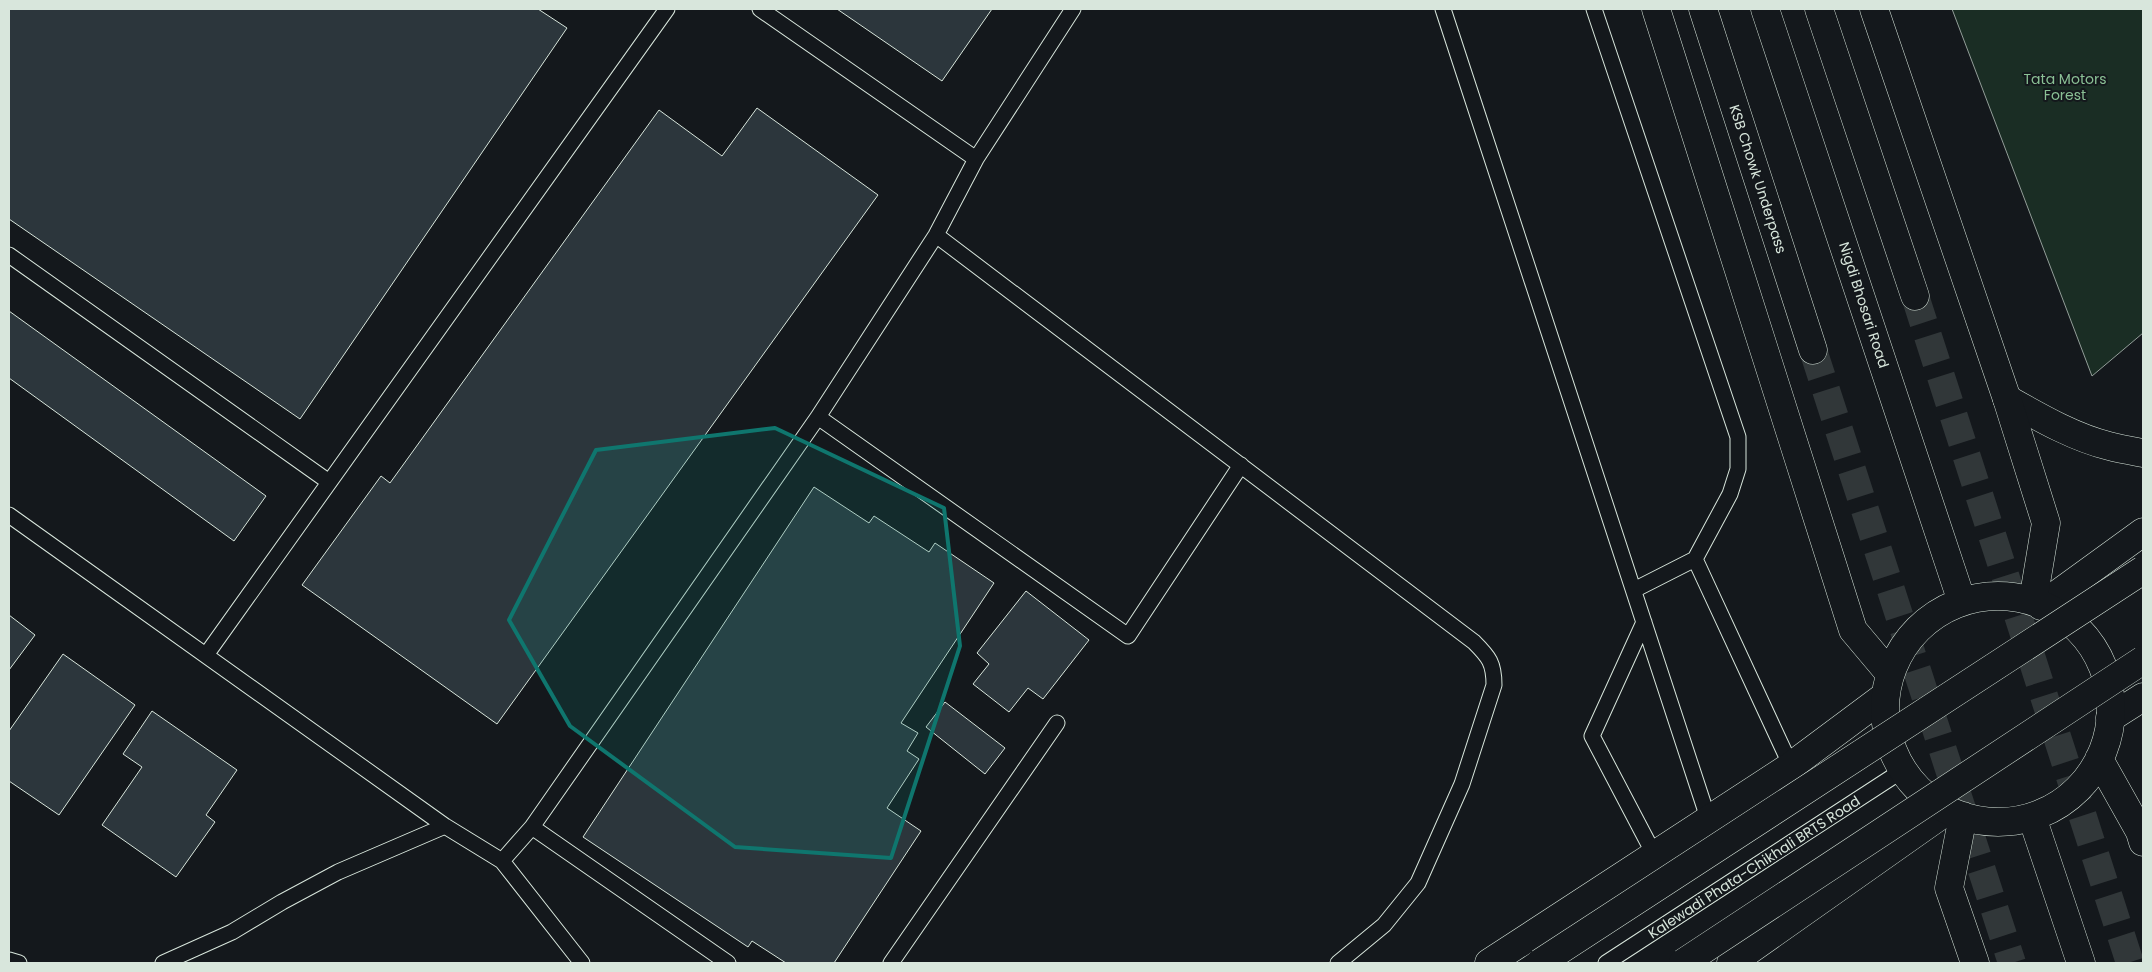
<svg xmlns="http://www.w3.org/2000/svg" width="2152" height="972" viewBox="0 0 2152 972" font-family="Poppins,sans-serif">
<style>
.green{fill:#1a2d24;stroke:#939e99}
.building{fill:#2c363c;stroke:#d8e6dc}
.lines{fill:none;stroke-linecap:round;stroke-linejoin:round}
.primary-tunnel{stroke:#313739;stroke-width:28;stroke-dasharray:28 14;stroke-linecap:butt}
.lane-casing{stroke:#d8e6dc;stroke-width:17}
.secondary-casing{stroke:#d8e6dc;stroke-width:29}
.primary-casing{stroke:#d8e6dc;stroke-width:29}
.lane{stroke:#14181c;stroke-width:15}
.secondary{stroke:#14181c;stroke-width:28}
.primary{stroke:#14181c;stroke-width:28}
.secondary-bridge-casing{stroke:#d8e6dc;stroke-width:29;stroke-linecap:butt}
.secondary-bridge{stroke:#14181c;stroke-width:28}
.marked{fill:#0f766e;fill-opacity:0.2;stroke:#0f766e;stroke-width:4;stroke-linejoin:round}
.labels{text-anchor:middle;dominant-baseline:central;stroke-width:4;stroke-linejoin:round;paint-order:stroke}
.park-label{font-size:14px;fill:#8ac095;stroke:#14181c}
.street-label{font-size:14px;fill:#d8e6dc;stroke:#14181c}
</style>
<rect width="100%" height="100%" fill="#14181c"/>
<path class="green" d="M1952,9H2143V333L2092,376Z"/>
<path class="building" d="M9,9H538L567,28L300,419L9,219Z
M837,9H992L942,81Z
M757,108L878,195L497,724L302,585L381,476L390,483L659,110L722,156Z
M9,311L266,496L234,541L9,378Z
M814,487L869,523L874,516L929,552L935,543L994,583L901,723L918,733L907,751L919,759L887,808L921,831L834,963H786L752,941L748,947L583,837Z
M1026,591L1089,640L1043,699L1028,688L1009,712L973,684L989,664L977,653Z
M9,615L35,635L9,670Z
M63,654L135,705L59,815L9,781V731Z
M945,702L1005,748L985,774L926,727Z
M152,711L237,770L206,815L215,822L176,877L102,825L142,767L123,754Z"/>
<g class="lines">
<path class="primary-tunnel" d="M1915,296L2130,963
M1813,350L2012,963"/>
<g class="lane-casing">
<path id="lane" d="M1443,9L1709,821
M1594,9L1738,437V469L1730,494L1695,559
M976,159L1073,9
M936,235L1474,642C1489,657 1494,663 1494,685L1462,784L1418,883L1384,925L1338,963
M9,255L329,482
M818,417L1128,636L1241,465
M9,515L445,826L502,861L582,963
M1634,590L1695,559L1791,766
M1644,622L1592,736L1655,856
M206,655L667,9
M532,827L728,963
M502,861L532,827L818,417L936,235L976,159L760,9
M9,960L19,963
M163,963L232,932L282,902L338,872L445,826
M891,963L1057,723
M1606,963L1903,770"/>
</g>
<g class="secondary-casing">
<path id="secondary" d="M2007,399C2039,417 2073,437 2109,446C2120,449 2132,451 2143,453
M2041,606L2143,532
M2110,718L2143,697
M1489,963L1791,766L1885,696
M1731,963L1948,810"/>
</g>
<g class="primary-casing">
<path id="primary" d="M1656,9L1853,630L1890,674
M1703,9L1813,350
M1765,9L1962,602
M1819,9L1915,296
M1874,9L2007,399L2046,523L2033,601
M1885 709a113 113 0 1 1 226 0a113 113 0 1 1-226 0Z
M2099,759L2140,832L2143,842
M1963,816L1949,888L1975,963
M2032,817L2081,963"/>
</g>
<use href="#lane" class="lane"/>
<use href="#secondary" class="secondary"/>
<use href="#primary" class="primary"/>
<g class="secondary-bridge-casing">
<path id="secondary-bridge" d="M1540,963L2143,570
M1683,963L2143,660"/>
</g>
<use href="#secondary-bridge" class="secondary-bridge"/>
</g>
<path class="marked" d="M775,428L944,508L960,646L891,858L735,847L570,726L509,620L596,450Z"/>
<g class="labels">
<g class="park-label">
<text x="2065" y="79">Tata Motors<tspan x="2065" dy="16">Forest</tspan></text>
</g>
<g class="street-label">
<text transform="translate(1758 179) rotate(72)">KSB Chowk Underpass</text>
<text transform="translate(1864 305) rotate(72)">Nigdi Bhosari Road</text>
<text transform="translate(1754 867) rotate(-33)">Kalewadi Phata-Chikhali BRTS Road</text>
</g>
</g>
<rect width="2152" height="972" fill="none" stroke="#d8e6dc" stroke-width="20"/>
</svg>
